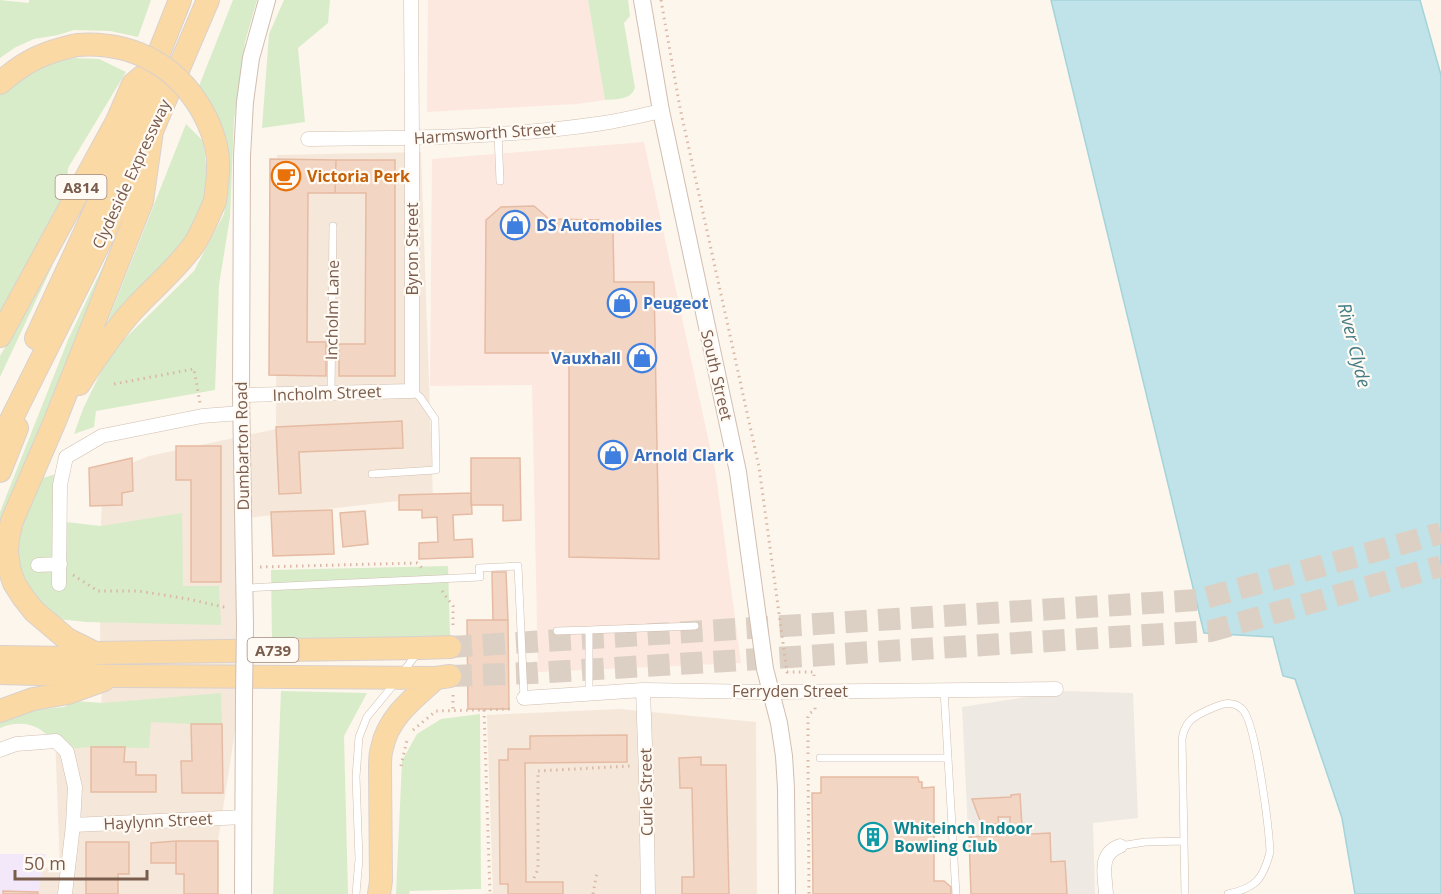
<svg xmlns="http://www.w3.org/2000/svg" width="1441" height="894" viewBox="0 0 1441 894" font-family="'Open Sans',sans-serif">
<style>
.residential{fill:#f5e8da}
.commercial{fill:#fde8e0}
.industrial{fill:#efe9e4}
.education{fill:#f3e8fa}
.green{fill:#d8ecc9}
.water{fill:#bfe3e8;stroke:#a5d3da;stroke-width:1.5}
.building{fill:#f3d5c3;stroke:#e6bba3;stroke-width:1.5}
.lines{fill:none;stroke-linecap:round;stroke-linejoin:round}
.primary-tunnel{stroke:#dcd0c4;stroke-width:22;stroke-dasharray:22 11;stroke-linecap:butt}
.service-casing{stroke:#d1beb0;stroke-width:8}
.minor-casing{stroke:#d1beb0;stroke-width:15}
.tertiary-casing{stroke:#d1beb0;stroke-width:18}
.primary-casing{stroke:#dad1cd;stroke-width:24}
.path{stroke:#d9b8a5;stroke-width:3;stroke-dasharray:1.5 4.5;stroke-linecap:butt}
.service{stroke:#fff;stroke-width:7}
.minor{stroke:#fff;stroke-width:14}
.tertiary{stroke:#fff;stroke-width:16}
.primary{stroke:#fbd9a5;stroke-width:22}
.tertiary-bridge-casing{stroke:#d1beb0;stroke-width:18;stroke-linecap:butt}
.primary-bridge-casing{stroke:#dad1cd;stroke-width:24;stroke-linecap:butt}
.tertiary-bridge{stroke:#fff;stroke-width:16}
.primary-bridge{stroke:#fbd9a5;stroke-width:22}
.labels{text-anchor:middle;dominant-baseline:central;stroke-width:4.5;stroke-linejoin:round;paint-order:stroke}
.shield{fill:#fffaf3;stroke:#a28b7f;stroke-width:1.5}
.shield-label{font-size:15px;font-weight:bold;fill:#7a5c4d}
.street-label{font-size:16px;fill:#7a5c4d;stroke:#fffaf3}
.food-label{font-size:16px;font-weight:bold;fill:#c56008;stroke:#fffaf3;text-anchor:start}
.shop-label{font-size:16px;font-weight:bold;fill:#366cbe;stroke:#fffaf3;text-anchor:start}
.culture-label{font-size:16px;font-weight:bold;fill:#0d838f;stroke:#fffaf3;text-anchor:start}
.water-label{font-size:18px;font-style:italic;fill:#437c86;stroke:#fffaf3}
</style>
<rect width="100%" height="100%" fill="#fdf6ec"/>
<path class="residential" d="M421,152L433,497L248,518V647L218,841V894H0V867L60,868L55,735L102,728L99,570L103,474L149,456L276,429L277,155Z
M620,709L756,722L757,894H481L493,893L487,715Z"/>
<path class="commercial" d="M428,0H588L605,100L577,104L427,112Z
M644,142L716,475L741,663L538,672L532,385L430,386L432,159Z"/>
<path class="industrial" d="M1064,691L1133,693L1138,818L1093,823L1095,894H971L962,707Z"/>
<path class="education" d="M0,854H46L38,894H0Z"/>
<path class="green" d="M0,0L29,3V0H151L138,37L110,31L74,30L58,35L34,39L16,47L0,58Z
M233,0H257L245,42L234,120L230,217L219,285L215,390L96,411L94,427L74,434L83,409L110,353L194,271L224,214L229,174L199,86Z
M284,0H330L328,23L298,48L305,122L262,128L269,34Z
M588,0H628L630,16L624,23L635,88C631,100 616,99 605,100Z
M74,58L99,59L126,72L68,168L66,195L0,314V93L22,75L59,61Z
M186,124L204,142L208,192L195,230L112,326L107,323Z
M121,228L0,541V512L68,340Z
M54,262L0,377V356Z
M56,474L57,521L101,526L182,513L183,586H219L221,625L87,622L57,619L32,597L21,577L16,548L24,512L43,478Z
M448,566L450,636L272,640L271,570Z
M281,691L367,693L344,736L348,894H273Z
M221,693L222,724H191L151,722L149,748L91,747L57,750C54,745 51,738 46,734C34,722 15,721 0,728V722L32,710L64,707L76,701L103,703Z
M480,714L481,889L410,891L409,894H396L402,761L417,734L441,719Z"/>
<path class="water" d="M1051,0H1420L1441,75V894H1355L1342,818L1295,679L1283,676L1273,637L1204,633Z"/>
<path class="building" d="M270,159L336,160L335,193H308L307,342H326V376L269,375Z
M336,160H395V376H339V344H365L366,193H335Z
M534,206L549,219L599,220L613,232L614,282H654L659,559L569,557V353H485L486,220L501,207Z
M402,421L403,448L299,452L301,493L279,494L276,427Z
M176,446H221V582H191V480H176Z
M132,458L133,491L122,493V505L90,506L89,468Z
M471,458H520L521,520L503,521V505H471Z
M471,493L472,514L453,515L454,540L472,539L473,557L419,559V543L438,542L437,517L422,518V510H399V495Z
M332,510L334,554L273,556L271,512Z
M365,511L368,544L343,547L340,513Z
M492,572H506L508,620H493Z
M467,620H508L509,709H468Z
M191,724H222L223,793H182L181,761H192Z
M627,735V762L525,763L526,882H563V894H508V884H500L499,760H508V749H530V736Z
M91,747H125L124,762H136V775H156V792H91Z
M701,757V765H726L729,894H682V877H694L692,788H680L679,758Z
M821,777H918L919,782H922V788L934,787V881H944L951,887V894H813L812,793H821Z
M1020,794L1022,827H1010V817H998L999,824L981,823L972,799L1011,797V795Z
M1050,833L1051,862L1065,861L1067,894H971L969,837Z
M176,841H218V894H184V874H176Z
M176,841V863H151V843Z
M86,842H129V874H118V894H86Z
M3,891L38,892V894H3Z"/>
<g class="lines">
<path class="primary-tunnel" d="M450,647L1198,600L1441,533
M450,676L533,673L1211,631L1441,566"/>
<g class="service-casing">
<path id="service" d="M498,134L500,181
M331,393L333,226
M372,474L436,470L435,419L420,397L412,391
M244,588L480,577L479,568L518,566L524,698
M589,630L695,626
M557,631L589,630V693
M403,672L418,652
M944,690L956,894
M820,758H948
M1120,846L1145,842L1184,841
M356,894L359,859L356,777L359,737L367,717L395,683
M1185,894L1182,739C1185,722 1192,717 1208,710C1219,705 1231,699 1242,709C1256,721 1269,829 1270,852C1263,880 1255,888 1228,894"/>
</g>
<g class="minor-casing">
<path id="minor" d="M308,139C405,138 502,138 597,124C619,121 640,116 661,111
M241,395L412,391V138L411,0
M38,565L60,564
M59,584L60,485L66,457L102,436L202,416L241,413
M643,690L646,774L648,894
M524,698L643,690L771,692L1056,689
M0,750L16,744L56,741L67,752L75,787L73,825L65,894
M73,825L244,817
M1106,894C1105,875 1098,854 1120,846"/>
</g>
<g class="tertiary-casing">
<path id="tertiary" d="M642,0L661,111L738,472L765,669L779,723L784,756L786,788L787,894
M245,625L241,395L242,156L245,102L251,58L267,0
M243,894L244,696"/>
</g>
<g class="primary-casing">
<path id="primary" d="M0,83C25,61 44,52 77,45
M0,336L117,121L133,84L153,68
M36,338L134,126L147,94L153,68L180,0
M79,384C95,359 112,333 133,310C153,288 178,268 195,243C203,230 209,215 215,201
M0,442L97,248L152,131L208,0
M0,471L17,428
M95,653L67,639L34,611L23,597L14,583L9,568L7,552L8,538L12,521L55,421L142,201L152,131
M0,657L69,658L95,653L421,648L450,647
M0,673L117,676L436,678L450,676
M0,711L33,699L68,693L104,680
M379,894L381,881L380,767C380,761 380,754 382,748C388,717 414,698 436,678"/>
</g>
<path class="path" d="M661,0L680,108L759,467L787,672H814V676
M114,384L194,369L200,403
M260,567L417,563L422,568
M73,575L98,591H139L188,599L228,608
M442,591L453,606V629
M453,695V711
M484,710L490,894
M413,730L436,711L514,709
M808,754V717L810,713L815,710V707
M808,760L809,894
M401,766L407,740
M534,878L538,869V771L630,766
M593,894L597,872"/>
<use href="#service" class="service"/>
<use href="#minor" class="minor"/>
<use href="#tertiary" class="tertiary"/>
<use href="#primary" class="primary"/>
<g class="tertiary-bridge-casing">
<path id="tertiary-bridge" d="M244,696L245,625"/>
</g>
<g class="primary-bridge-casing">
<path id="primary-bridge" d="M77,45C135,41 182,68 207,120C214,135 219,153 218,169C218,180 216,191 215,201"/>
</g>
<use href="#tertiary-bridge" class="tertiary-bridge"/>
<use href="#primary-bridge" class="primary-bridge"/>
</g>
<defs>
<g id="cafe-ring" transform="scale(1.5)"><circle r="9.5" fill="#fffaf3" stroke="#e8710a" stroke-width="1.5"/><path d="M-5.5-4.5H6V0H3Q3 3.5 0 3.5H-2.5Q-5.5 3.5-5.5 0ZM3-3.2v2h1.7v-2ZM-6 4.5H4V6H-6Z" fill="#e8710a"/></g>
<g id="shop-ring" transform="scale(1.5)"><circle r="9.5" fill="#fffaf3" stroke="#3f7fe0" stroke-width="1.5"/><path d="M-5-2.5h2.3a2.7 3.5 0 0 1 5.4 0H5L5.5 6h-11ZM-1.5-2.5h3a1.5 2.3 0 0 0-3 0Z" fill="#3f7fe0"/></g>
<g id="building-ring" transform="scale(1.5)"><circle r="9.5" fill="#fffaf3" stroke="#0f9aa8" stroke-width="1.5"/><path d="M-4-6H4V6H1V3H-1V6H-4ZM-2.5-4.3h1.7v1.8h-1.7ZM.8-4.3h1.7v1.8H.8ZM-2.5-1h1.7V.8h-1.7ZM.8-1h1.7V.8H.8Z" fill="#0f9aa8"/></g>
</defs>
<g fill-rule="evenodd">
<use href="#cafe-ring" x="286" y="176"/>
<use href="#shop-ring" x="515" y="225"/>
<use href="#shop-ring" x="622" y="303"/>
<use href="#shop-ring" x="642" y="358"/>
<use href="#shop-ring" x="613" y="455"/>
<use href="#building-ring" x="873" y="837"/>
</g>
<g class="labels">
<g class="shield">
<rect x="55.5" y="175" width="51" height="24" rx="4.5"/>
<rect x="247.5" y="638" width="51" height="24" rx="4.5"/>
</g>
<g class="shield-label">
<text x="81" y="187">A814</text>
<text x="273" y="650">A739</text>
</g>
<g class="street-label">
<text transform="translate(485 133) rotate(-4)">Harmsworth Street</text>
<text transform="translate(131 174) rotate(-65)">Clydeside Expressway</text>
<text transform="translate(412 249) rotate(-90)">Byron Street</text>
<text transform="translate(332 310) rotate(-89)">Incholm Lane</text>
<text transform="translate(717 375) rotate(77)">South Street</text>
<text transform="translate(327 393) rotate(-2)">Incholm Street</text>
<text transform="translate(242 446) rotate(-91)">Dumbarton Road</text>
<text x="790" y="691">Ferryden Street</text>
<text transform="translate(646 792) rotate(-91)">Curle Street</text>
<text transform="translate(158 821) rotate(-3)">Haylynn Street</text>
</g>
<g class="food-label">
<text x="307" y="176">Victoria Perk</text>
</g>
<g class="shop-label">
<text x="536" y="225">DS Automobiles</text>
<text x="643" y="303">Peugeot</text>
<text x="621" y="358" text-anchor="end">Vauxhall</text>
<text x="634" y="455">Arnold Clark</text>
</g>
<g class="culture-label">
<text x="894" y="828">Whiteinch Indoor<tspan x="894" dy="18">Bowling Club</tspan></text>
</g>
<g class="water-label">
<text transform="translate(1355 345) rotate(76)">River Clyde</text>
</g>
</g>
<path d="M15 870v9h132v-9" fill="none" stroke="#7a5c4d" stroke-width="3"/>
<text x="24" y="870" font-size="18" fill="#7a5c4d" stroke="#fffaf3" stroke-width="4.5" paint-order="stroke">50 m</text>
</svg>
